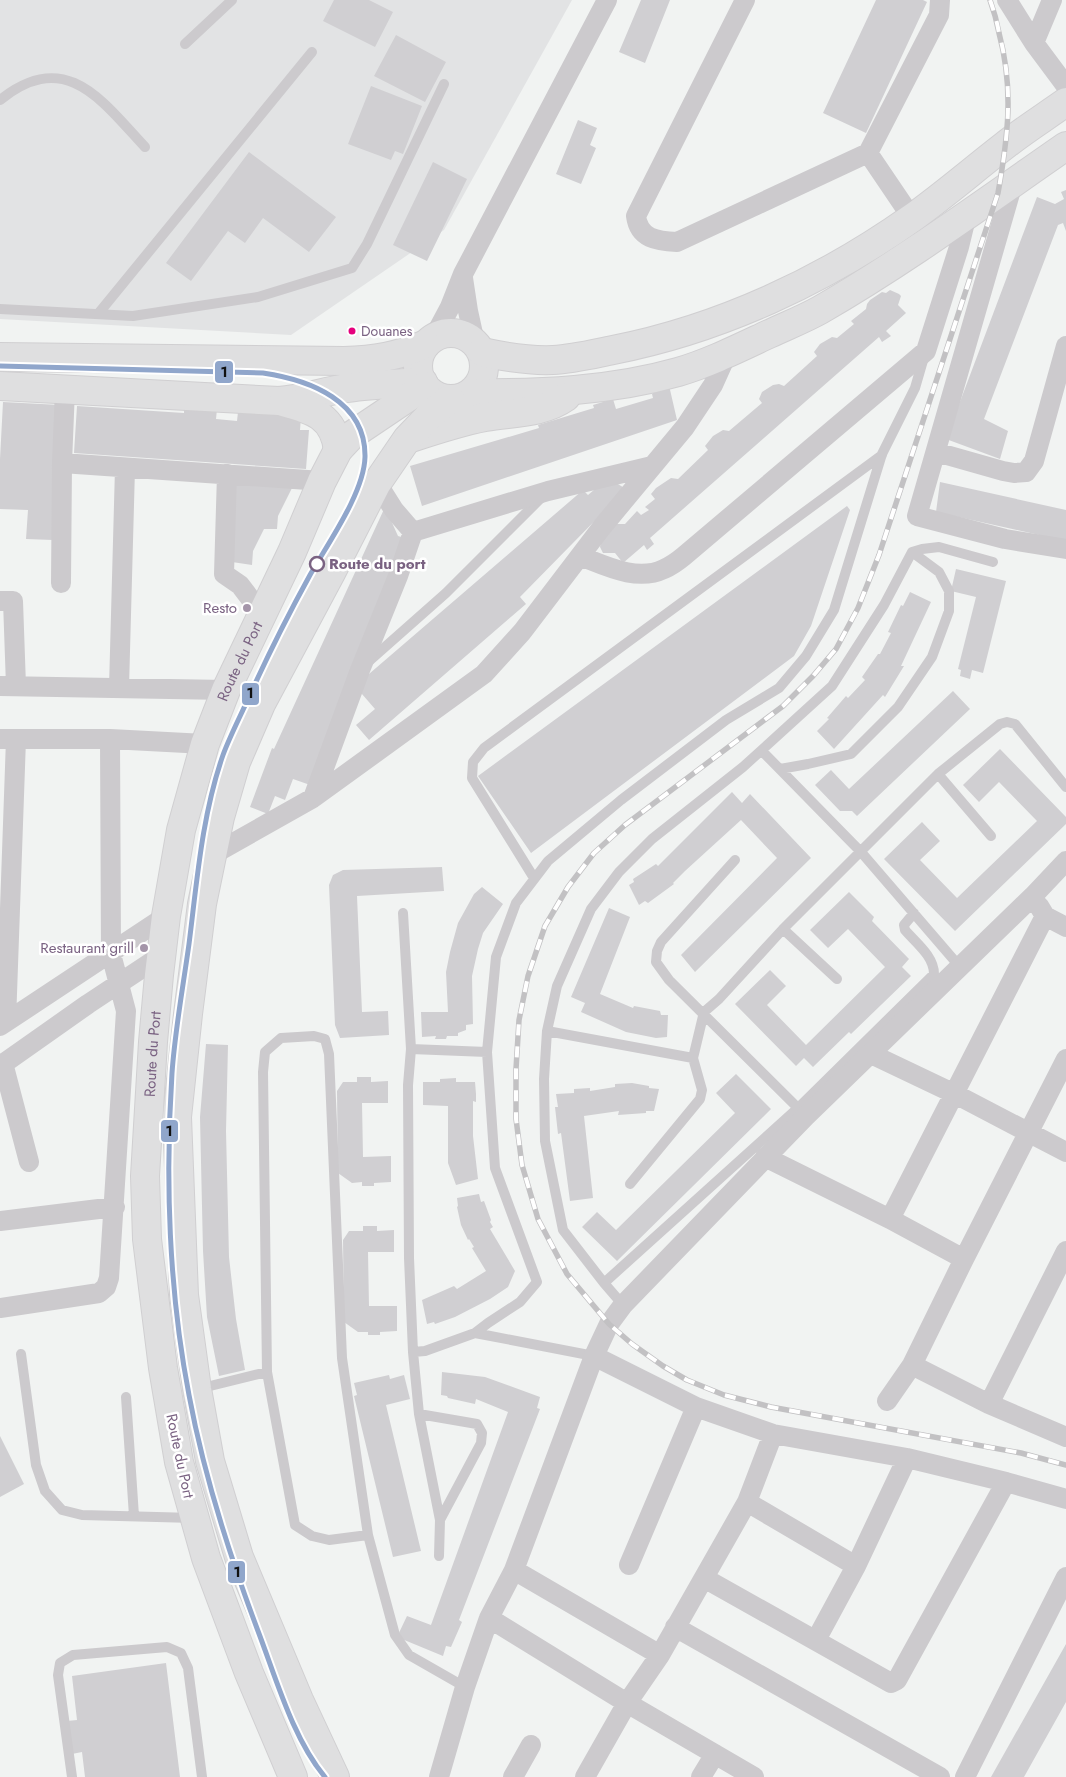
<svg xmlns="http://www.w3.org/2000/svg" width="1066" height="1777" viewBox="0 0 1066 1777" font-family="Jost,sans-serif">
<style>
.built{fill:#e2e3e4}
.building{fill:#d0cfd2}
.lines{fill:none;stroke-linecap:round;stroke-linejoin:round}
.secondary-casing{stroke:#d0cfd1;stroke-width:30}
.service{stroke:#cccacd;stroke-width:10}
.minor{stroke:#cccacd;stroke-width:20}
.secondary{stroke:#dfdfe0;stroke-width:28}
.rail-casing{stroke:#c2c1c3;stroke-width:5.5}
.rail{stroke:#fff;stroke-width:4;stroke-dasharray:11;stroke-linecap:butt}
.tram-1-casing{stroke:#fff;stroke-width:9}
.tram-1{stroke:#90a6cb;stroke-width:5}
.bus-dot{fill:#e5007d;stroke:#fff;stroke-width:2}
.stop-dot{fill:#fff;stroke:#7a6282;stroke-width:2.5}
.poi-dot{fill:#a495a9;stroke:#fff;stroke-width:2}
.labels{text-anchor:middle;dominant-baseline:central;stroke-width:5;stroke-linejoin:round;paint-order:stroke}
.bus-label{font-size:14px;fill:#7a6282;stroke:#fff;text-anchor:start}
.stop-label{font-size:15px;font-weight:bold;fill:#7a6282;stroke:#fff;text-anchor:start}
.poi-label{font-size:15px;fill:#7a6282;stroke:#fff;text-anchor:end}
.street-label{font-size:15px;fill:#7a6282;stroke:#fff}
.line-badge{stroke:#fff;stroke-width:2}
.pale-badge-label{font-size:14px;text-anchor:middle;font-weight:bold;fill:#111}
</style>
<rect width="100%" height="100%" fill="#f1f3f2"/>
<path class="built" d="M0,0H572L444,230L291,335L0,319Z"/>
<path class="building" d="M334,0H369L393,12L375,47L323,21Z
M641,0H670L645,63L619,52Z
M876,0H923L927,2L866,133L823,113Z
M396,35L446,62L425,102L374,76Z
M371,86L422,106L403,154L395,151L391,160L348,144Z
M578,120L597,128L590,145L596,148L581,184L556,174Z
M249,152L336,217L309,252L263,218L245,243L228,231L191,281L166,263Z
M433,162L467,179L427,261L393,245Z
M1066,190V231L1063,223L1058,225L984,419L1008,431L1000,459L946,439L1037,197L1055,204L1064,199L1061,192Z
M890,290L899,294L901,296L898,305L906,313L886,331L891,336L882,342L879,337L650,538L654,544L647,550L644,545L623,563L615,553H603L600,547L601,542L616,524H625L637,511L641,515L649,510L645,507L655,499L651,494L656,488L671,478L678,479L708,450L705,446L713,436L723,430L729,431L762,403L759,399L762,392L773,385L779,384L784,386L817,356L814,352L820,344L832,337L837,338L854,324L851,321L866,309L867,304L870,300L882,292L886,293Z
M668,381L677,420L422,506L410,466L539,428L538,425L594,408L593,405L613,399L616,409L653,398L652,394Z
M3,402L60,405L53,540L26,539L28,510L0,509V459Z
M77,406L184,413V407L217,409L216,419L237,421L238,412L301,417L300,430H309L306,469L74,453Z
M608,478L626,489L520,597L526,604L369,740L356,725L375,709L355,686L583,490L588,495Z
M940,482L1066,510V541L936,512Z
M233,486H293L278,516L277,529H264L253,551L252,565L232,562Z
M847,506L850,510L811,626L794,656L531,853L478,776Z
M385,507L398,536L408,539L313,786L293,779L285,800L275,796L268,814L250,807L272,748L274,749Z
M956,569L1006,581L983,673L972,670L970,679L960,676L961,670L958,669L976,597L951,591Z
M910,592L931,602L901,666H904L885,697L883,695L834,749L817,731L829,719L827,718L846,696L848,698L865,680L862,677L878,654H880L891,633L888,632L901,605L903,606Z
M953,691L970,709L857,816L852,811H840L815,785L831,770L849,789Z
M1000,749L1066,817V824L955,931L884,859L922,822L940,841L920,860L957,898L1037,821L999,782L979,802L963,785Z
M732,792L742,803L750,794L811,858L695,972L681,955L777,858L741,820L685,871L673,883L674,884L648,903L645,901L639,905L629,885L634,882L633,879L656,864L658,866Z
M442,867L444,891L357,896L362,1012L388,1011L389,1035L340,1038L335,1025L329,885L333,875L343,870Z
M482,887L503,904L483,933L478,949L472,976L473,1024L466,1025V1030L458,1033V1036H447L446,1039H435L436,1036L422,1037L421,1012H448L446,972L450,952L458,923L474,894Z
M849,892L874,917L872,921L909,959L902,967L911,976L851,1034L849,1032L813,1067L804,1058L796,1066L735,1004L770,970L786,986L767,1005L806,1045L885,967L848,929L828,948L810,930Z
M609,908L630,917L600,994L633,1008L634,1006L660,1011L661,1015H668L667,1037L656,1038L626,1032L581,1012L585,1003L571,997Z
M206,1044L228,1045L226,1131L229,1257L236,1319L245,1370L219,1376L207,1317L203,1251L200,1117Z
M736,1074L771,1109L617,1261L582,1227L597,1212L616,1230L735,1113L716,1093Z
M357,1077H371V1082L388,1081V1103H362L363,1157L391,1156V1182L374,1183V1186H362V1182L352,1183L338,1173L337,1091L343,1082H357Z
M456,1078V1082H475L476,1094V1102L473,1101V1136L478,1179L456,1185L448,1163V1106L423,1105V1082H440V1079Z
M632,1083L649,1086V1088L659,1089L654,1111H646V1113L618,1115L619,1111L584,1116L593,1198L570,1201L561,1133L558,1134L555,1107H558L556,1094L574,1093V1089L590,1088V1091L615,1087V1084Z
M479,1194L481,1202L484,1201L491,1220L490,1222L493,1227L490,1229L515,1271L508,1287L490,1299L455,1317L435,1324L434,1322L427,1324L422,1300L454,1286L457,1289L486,1271L472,1248L474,1247L469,1239L468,1240L461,1225L457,1207L458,1206L457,1198Z
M363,1226H377V1231L394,1230V1252H368L369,1306H397V1331L380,1332V1335H368V1332H358L344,1322L343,1240L349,1231H363Z
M442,1372L485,1377L540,1397L537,1408L540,1409L459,1620L462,1622L451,1647L446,1646L443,1656L397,1637L407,1616L431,1625L508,1412L476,1399L475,1404L448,1398L447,1396L441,1395Z
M389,1375L390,1379L404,1375L410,1399L386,1405L421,1551L393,1557L354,1396L357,1395L354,1383Z
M0,1436L24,1484L0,1497Z
M1066,1644V1702L1024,1777H991Z
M166,1663L180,1777H85L82,1752L72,1754L67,1721L77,1720L72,1676Z"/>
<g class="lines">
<g class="secondary-casing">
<g id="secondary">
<circle cx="451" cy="366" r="33"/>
<path d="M482,352C505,357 529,361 553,360C573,359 593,354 613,350C720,329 823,281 912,218C943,196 973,170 1004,146C1024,130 1045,117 1066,102"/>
<path d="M0,357L344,361C374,360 399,356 426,344"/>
<path d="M0,386L279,401C303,399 325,391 348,388C373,384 398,384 423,382"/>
<path d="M471,393C539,394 611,391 678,372C709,363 739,348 769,334C786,326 804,319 820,310C905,261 985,202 1066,146"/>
<path d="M283,402C313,410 334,416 338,450"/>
<path d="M411,438C435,430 459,422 485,417C513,412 542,414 566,397"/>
<path id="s1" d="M293,1777L249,1673L206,1558L179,1462L163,1368L147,1239L145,1176L153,1042L159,975L166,916L181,830L205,744L226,690L292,552L322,481L338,450L352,435L425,386"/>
<path d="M335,1777L299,1700L239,1557L210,1461L197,1389L184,1295L177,1117L188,1014L202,904L220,817L236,762L261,704L331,573L377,483L407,439L430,415L450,399"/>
</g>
</g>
<path class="service" d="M185,44L232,0
M0,100C66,47 102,101 145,147
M0,309L133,316L258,297L352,268L367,244L444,84
M98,314L312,52
M368,662L446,593L542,497
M762,751L861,852L960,967
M780,769L808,764L851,754L898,707L932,657L949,611V591L939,572L912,552
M938,774L991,836
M735,860L661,942L657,951L656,962L669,980L803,1113
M534,878L472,778L473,762L484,748L882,455
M403,913L411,1049L408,1085L409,1258L413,1352L419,1414L440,1520L439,1556
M783,929L837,979
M547,1031L693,1058
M411,1049L487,1052
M630,1184L700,1099L702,1090L693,1058L704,1012L719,999L783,929L938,774L1000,724L1007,722L1015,724L1066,787
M604,1283L798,1108L934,974C934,956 916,943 905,930L904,925L914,913
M623,1305L604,1283L563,1230L545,1141L544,1079L547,1031L557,986L591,909L619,872L652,839L743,767L832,686L884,605L912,552L922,549L939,547L993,562
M475,1333L488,1323L520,1302L537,1282L495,1168L487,1052L496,957L516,903L548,861L621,800L726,720L779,688L806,656L834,610L882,454L915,388L924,357
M413,1352L425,1351L475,1333L594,1356
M21,1354L36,1465L45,1491L62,1510L82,1515L194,1518
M198,1389L267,1372
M126,1397L134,1516
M419,1414L477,1424L482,1433L481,1443L440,1520
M368,1535L329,1540L312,1536L295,1525L267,1372L263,1072L265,1052L281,1038L314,1036L325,1039L329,1054L342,1358L368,1535L395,1635L409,1655L465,1687
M72,1777L58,1675L60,1663L73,1655L167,1647L181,1653L188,1668L202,1777"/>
<path class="minor" d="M745,0L636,216C639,239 657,241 677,242L868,153L939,15L940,0
M1007,0L1034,43L1066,86
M1034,43L1052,0
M868,153L912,218
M1013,183L917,516L1005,539L1066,549
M463,278L468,311L475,343
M434,337L450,307L463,274L607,0
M936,452L1003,471L1014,473L1026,472L1034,461L1066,346
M62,463L322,481
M227,474L224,574L240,585L262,614
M377,483L394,510L413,532
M413,532L548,491L652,466
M580,556C606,566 637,582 664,569C671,566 678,561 684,556L926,351L959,247L967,214
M61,583L62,463L65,389
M0,601H13L16,686
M0,686L226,690
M119,688L125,468
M0,739H110L205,744
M313,798L360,670L398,576L413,532
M212,855L313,798L484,674L522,632L602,527L685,427L713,385L727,354
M1039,906L1045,916L1066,927
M6,1022L16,739
M0,1026L166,916
M871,1054L955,1094L1066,1152
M3,1063L29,1162
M0,1066L88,1004L162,955
M765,1157L890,1219L964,1259
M890,1219L1045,916
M0,1221L115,1207
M0,1308L99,1293L106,1287L109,1278L126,1011L111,954L110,739
M594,1356L696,1407L773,1434L907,1458L1006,1482L1066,1499
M912,1365L964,1259L1066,1059
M887,1401L912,1365L989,1404L1066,1437
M989,1404L1066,1251
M747,1502L856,1566
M629,1565L696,1407
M514,1570L660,1655
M704,1578L891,1683L897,1680L1006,1482
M489,1618L627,1703L754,1777
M675,1627L940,1777
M816,1640L856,1566L907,1458
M439,1777L465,1687L489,1618L514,1570L594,1356L609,1324L623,1305L806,1116L1033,896L1066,861
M513,1777L531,1745
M585,1777L627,1703L660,1655L747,1502L773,1434
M701,1777L715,1754
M965,1777L1066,1577"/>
<use href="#secondary" class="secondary"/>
<g class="rail-casing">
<path id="rail" d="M990,0C994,11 997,22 999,33C1014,89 1008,137 998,193L879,555L858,608L836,649L813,676L783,706L625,825L594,853L568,887L545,926L528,976L519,1020L516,1069V1119L522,1165L538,1219L567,1274L609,1324L632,1344L663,1366L687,1380L724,1395L771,1407L1021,1453L1066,1465"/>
</g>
<use href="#rail" class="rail"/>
<g class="tram-1-casing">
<path id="tram-1" d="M0,366L263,373C310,380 366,401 365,457C364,493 328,543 310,575C288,615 267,657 248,699C240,717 230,736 223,755C202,815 197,881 189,944C183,987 175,1030 172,1073C165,1178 169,1292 189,1395C204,1476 229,1554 258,1631C276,1678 293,1739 325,1777"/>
</g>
<use href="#tram-1" class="tram-1"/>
</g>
<circle class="bus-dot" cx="352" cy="331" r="4.5"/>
<circle class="stop-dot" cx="317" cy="564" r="7"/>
<g class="poi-dot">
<circle cx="247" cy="608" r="5"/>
<circle cx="144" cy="948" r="5"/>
</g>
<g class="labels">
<g class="bus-label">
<text x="361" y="331">Douanes</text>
</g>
<g class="stop-label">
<text x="329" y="564">Route du port</text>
</g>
<g class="poi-label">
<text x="237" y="608">Resto</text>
<text x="134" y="948">Restaurant grill</text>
</g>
<g class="street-label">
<text stroke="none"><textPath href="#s1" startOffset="1151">Route du Port</textPath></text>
<text stroke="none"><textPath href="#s1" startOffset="746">Route du Port</textPath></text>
<text transform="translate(180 1456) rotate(78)">Route du Port</text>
</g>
</g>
<g class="line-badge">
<rect x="214" y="360" width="20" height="24" rx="5" fill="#90a6cb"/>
<rect x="241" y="682" width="19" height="24" rx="5" fill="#90a6cb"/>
<rect x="160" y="1119" width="19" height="24" rx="5" fill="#90a6cb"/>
<rect x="227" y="1560" width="19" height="24" rx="5" fill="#90a6cb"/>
</g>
<g class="pale-badge-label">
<text x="224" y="377">1</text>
<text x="250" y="698">1</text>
<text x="169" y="1136">1</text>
<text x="237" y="1577">1</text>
</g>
</svg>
